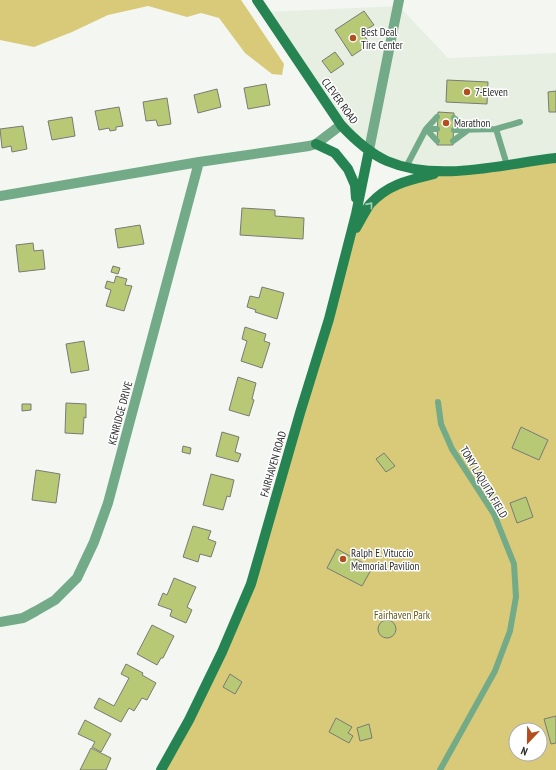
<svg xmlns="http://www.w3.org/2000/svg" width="556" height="770" viewBox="0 0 556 770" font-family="'PT Sans Narrow',sans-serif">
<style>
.built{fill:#e7efe3}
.green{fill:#d9ca7a;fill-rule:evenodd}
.building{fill:#b8c975;stroke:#797a75}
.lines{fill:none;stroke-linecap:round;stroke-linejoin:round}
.lane{stroke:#73aa87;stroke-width:6}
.street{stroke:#73aa87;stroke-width:10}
.secondary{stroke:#268453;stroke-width:10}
.oneway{stroke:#a8ceba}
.poi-dot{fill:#b34e1f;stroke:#fff;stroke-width:1.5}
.labels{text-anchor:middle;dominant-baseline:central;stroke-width:3;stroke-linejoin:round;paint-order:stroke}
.poi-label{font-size:11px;fill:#2b2d2b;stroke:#fff;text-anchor:start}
.street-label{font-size:11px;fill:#2b2d2b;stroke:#fff}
.park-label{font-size:11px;fill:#635815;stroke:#fff}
</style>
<rect width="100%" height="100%" fill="#f3f6f1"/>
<path class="built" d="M399,6L448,58L556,53V158L492,167H406L355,139L265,12Z"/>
<path class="green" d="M0,0H241L284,64L282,75L272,74L245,53L219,18L201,13L187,17L148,6L108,15L72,32L34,47L0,40Z
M556,158V770H161L251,584L350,238L370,205L414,179ZM516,730H540V754H516Z"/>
<path class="building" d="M364,11L374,25L362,32L370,44L352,56L335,30Z
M335,52L344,64L331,73L322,61Z
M447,80L488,82L487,104L446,102Z
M266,84L270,105L248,109L244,88Z
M217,89L221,107L198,113L194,95Z
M556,91V112H549L548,92Z
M167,98L171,124L158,126L156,120L146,121L143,102Z
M119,107L123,126L116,127V130L110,131L109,128L99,130L95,111Z
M438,112L454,113L453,145H437Z
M72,117L75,136L52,140L48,121Z
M23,126L27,149L12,152L11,146L2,148L0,129Z
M242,208L275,210V216L304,218L303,239L240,235Z
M140,225L144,244L118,248L115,229Z
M33,243L34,251L43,250L45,269L19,272L16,245Z
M113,266L120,268L118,274L111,272Z
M116,276L127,279L125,285L132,286L124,311L106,306L111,290L105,288L107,281L114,283Z
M262,287L284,293L277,319L255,312L256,310L247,307L250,296L259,298Z
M245,327L266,334L264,341L270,343L262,368L241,361L247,341L242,339Z
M84,341L89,370L71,373L66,344Z
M238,377L256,383L252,399L254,400L249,416L229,410Z
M66,403L86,404V418L84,417L83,434L65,433Z
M22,404H31V410L22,411Z
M521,427L548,440L539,460L512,448Z
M222,432L239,437L235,452L241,454L238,462L216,456Z
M183,446L191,448L190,454L182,452Z
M384,453L395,466L386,472L376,459Z
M36,470L60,474L56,503L32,500Z
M211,474L234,480L230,497L227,496L223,510L203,505Z
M526,497L533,517L517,523L510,503Z
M193,526L211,531L208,539L216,542L211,557L200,554L198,562L183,557Z
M337,549L372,568L362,586L327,568Z
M174,578L196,587L187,607L192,610L186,623L170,616L172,610L158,605L163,593L167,595Z
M378 629a9 9 0 1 1 18 0a9 9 0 1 1-18 0Z
M152,625L174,636L163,658H161L157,665L137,654Z
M126,664L143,673L142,675L156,683L147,700L142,698L134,711L129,708L121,722L94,708L99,698L114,706L129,678L121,674Z
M230,674L242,682L235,694L223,687Z
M556,716V743L551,744L544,719Z
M336,718L352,727L348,733L353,736L349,743L329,732Z
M85,720L111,734L101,752L92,747L95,742L78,734Z
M369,724L372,738L360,741L357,728Z
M91,748L111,758L106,770H80Z"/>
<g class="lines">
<path class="lane" d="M454,130L496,129
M437,141L426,129L437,117
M453,141L468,130L454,118
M507,165L496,129L520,122
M406,167L426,129H437
M438,402L441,424L452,449L494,514L514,564L516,597L510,631L495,671L440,770"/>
<path class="street" d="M369,150L399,0
M0,196L199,162L309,146L316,144L341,125
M0,622L23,618L36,611L55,600L77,578L94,542L108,503L199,162"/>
<path class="secondary" d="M257,0L341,125C354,139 369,153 387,161C438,183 502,164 556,158
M316,144L335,153L348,169L355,185L356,198
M356,228C361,220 365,211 370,204C388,184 409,180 434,174
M161,770L189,720L222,652L251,584L300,413L329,319L356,214L369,150"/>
</g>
<defs><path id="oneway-chevron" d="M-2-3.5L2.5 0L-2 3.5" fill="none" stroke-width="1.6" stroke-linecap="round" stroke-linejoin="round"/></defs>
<use class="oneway" href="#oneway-chevron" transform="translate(370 205) rotate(-51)"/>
<g class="poi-dot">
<circle cx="353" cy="38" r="4"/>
<circle cx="467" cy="92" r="4"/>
<circle cx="446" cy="123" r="4"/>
<circle cx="343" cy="559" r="4"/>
</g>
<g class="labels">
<g class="poi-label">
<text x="361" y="32">Best Deal<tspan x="361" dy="13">Tire Center</tspan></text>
<text x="475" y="92">7-Eleven</text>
<text x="454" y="123">Marathon</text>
<text x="351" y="553">Ralph E. Vituccio<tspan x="351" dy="13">Memorial Pavilion</tspan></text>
</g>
<g class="street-label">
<text transform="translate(340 101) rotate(54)">CLEVER ROAD</text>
<text transform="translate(120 413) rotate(-75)">KENRIDGE DRIVE</text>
<text transform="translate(273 464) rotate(-74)">FAIRHAVEN ROAD</text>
<text transform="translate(484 482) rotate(59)">TONY LAQUITA FIELD</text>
</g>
<g class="park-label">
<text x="402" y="615">Fairhaven Park</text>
</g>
</g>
<g transform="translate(528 742) rotate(202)"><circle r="19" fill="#ffffff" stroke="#aaabaa"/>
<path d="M0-3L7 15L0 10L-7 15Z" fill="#b34e1f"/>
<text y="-6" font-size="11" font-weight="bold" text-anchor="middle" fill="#2b2d2b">N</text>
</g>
</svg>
